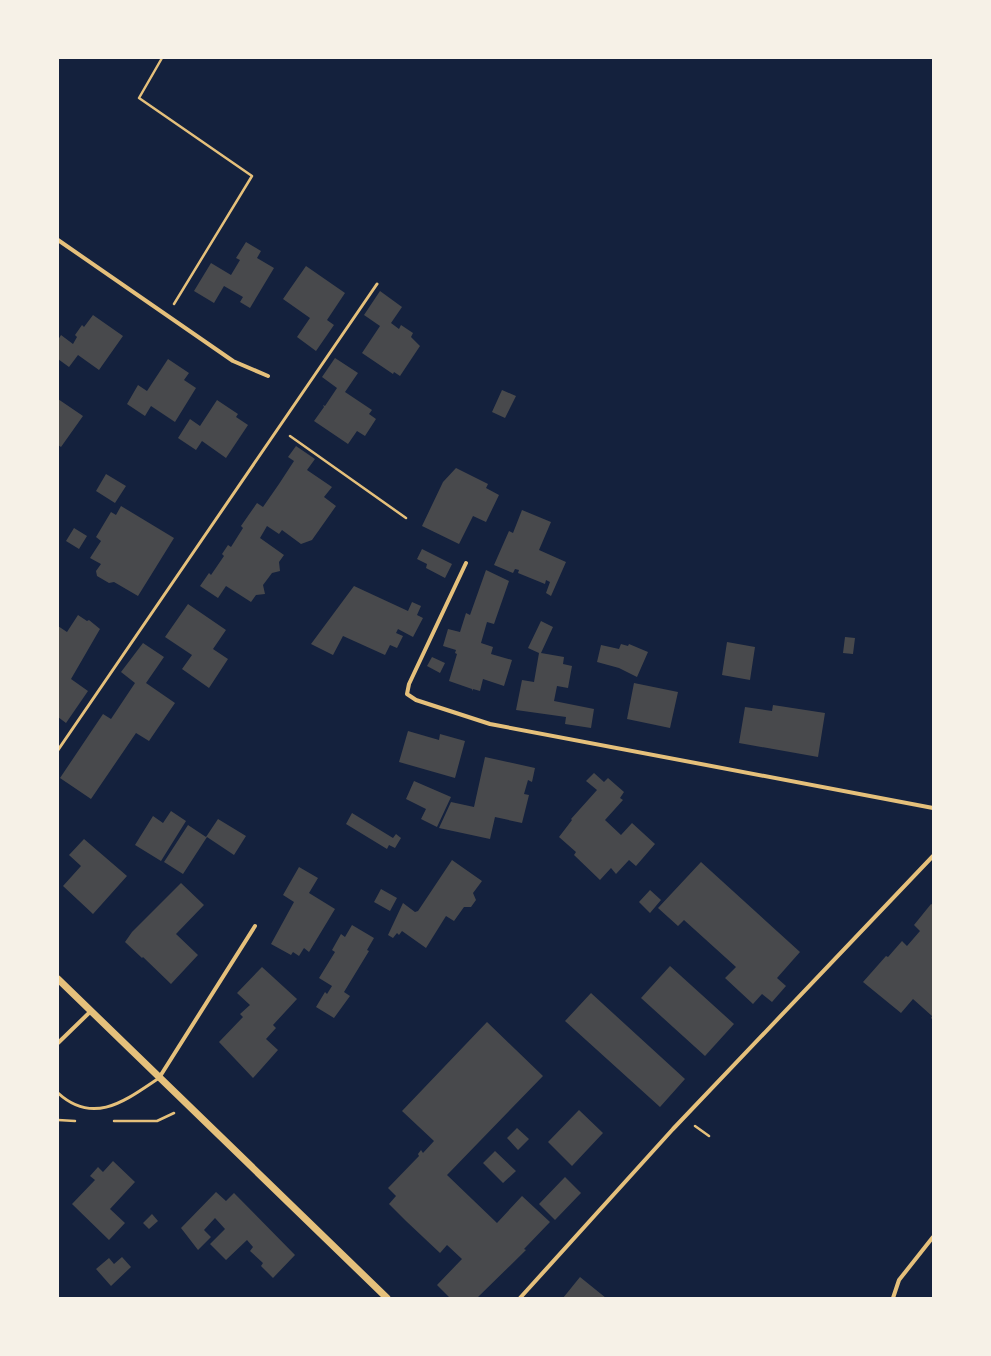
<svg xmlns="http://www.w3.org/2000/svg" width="991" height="1356" viewBox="0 0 991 1356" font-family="'Asap Condensed',sans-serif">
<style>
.building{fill:#48494c}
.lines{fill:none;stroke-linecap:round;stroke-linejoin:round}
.path{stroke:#e5c07b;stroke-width:2.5}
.service{stroke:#e5c07b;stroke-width:3}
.minor{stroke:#e5c07b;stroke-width:4}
.tertiary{stroke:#e5c07b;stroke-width:7}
</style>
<rect width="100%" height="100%" fill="#14213d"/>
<path class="building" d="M246,242L261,251L257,258L274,268L250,308L240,302L243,297L224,286L214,303L194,291L211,263L231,275L240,260L236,258Z
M306,266L345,293L327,320L334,325L316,351L297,337L310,318L283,299Z
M380,291L402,307L391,323L399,329L401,325L413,333L411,337L420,346L400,376L394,372L393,374L362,353L380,326L364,315Z
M93,315L123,336L99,370L78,355L69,367L58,359V340L61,335L73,344L77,337L75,335L82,325L84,327Z
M335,358L358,373L345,392L372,410L369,414L376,419L365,436L357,431L348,444L314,421L324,407L323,405L325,406L337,388L322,377Z
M168,359L189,373L184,380L196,388L175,422L151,406L145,416L127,404L138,385L147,391Z
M502,390L516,396L505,418L492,412Z
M58,399L83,416L61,447L58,445Z
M217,400L238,414L236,417L248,425L226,458L202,441L196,450L178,438L190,419L200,426Z
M296,446L315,459L307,470L332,487L324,497L336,506L312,540L301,544L282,530L279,534L267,526L260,538L284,555L279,562L280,571L272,573L263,585L265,594L256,595L251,602L226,586L218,598L200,586L209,573L211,575L224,556L222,554L228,545L231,547L243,528L241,526L257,503L263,507L279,484L294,461L288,457Z
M456,468L488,484L486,488L499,495L486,522L473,516L459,544L422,526L443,482Z
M106,474L126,486L115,503L96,491Z
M121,506L174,538L138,596L114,582L109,583L97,576L96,571L101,564L90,558L101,541L96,537L111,512L116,515Z
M522,510L551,522L539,550L566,562L551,596L546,593L550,582L546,580L545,584L518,573L519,570L515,569L513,573L494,565L509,531L513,533Z
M74,528L87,536L79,549L66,541Z
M422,549L452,564L445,578L426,568L427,564L417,559Z
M486,570L509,581L494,624L487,622L481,643L493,647L491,654L512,660L504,686L483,679L480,691L473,689L472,691V689L449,681L457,654L455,653L456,650L443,646L448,629L460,632L466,613L470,615Z
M354,586L408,611L412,602L421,606L417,615L423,618L413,637L398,629L396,633L403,636L397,648L390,645L385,655L343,636L333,655L311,644Z
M188,604L226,630L213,649L228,659L209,688L182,669L192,655L165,637Z
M78,615L87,621L89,620L100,629L71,679L88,691L66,723L58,717V626L67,632Z
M541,621L553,627L541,653L564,657L563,664L572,666L568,688L557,686L554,701L594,709L591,728L565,724L566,717L516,710L522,680L534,682L539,653L528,648Z
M845,637L855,638L853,654L843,653Z
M727,642L755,647L750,680L722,675Z
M143,643L164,657L146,683L175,703L149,741L136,733L91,799L60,778L103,714L111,719L135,683L121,672Z
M621,644L628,646L629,644L648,652L637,677L619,668L597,662L601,645L619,649Z
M432,657L445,663L440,673L427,666Z
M634,683L678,692L670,728L627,719Z
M773,705L825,713L818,757L739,743L745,707L772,711Z
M408,731L439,740L440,734L465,741L455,778L399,762Z
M485,757L535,768L532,782L528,780L524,794L529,795L522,823L495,817L490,839L439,828L451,802L474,807Z
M594,773L604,782L608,778L624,792L620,798L623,800L605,820L621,835L632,823L655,844L636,866L629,860L616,874L611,868L600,880L574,855L576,852L559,837L572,820L571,819L597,790L586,781Z
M414,781L451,797L437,827L421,819L426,809L406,799Z
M171,811L186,821L161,861L135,845L153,816L163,823Z
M352,813L393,838L396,834L401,838L395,848L389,845L387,849L346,824Z
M218,819L246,836L234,855L207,837L183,874L164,862L188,825L206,837Z
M84,839L127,876L93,914L63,886L81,866L69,855Z
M452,860L482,881L473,893L476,900L471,907H464L454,921L446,916L426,948L402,931L399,935L397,933L393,938L388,935L403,903L415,912L418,911Z
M701,862L800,952L777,978L786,986L772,1002L762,994L753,1004L725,978L736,967L684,920L678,926L658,908Z
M299,867L318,878L309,893L335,909L309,952L304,948L299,956L293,952L291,955L271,944L294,902L283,895Z
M181,883L204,905L176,934L198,955L171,984L143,957L142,958L125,942L132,932Z
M381,889L397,898L390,911L374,902Z
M650,890L661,900L650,913L639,902Z
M931,904L933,905V1020L931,1018L932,1016L913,999L901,1013L863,982L886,956L888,957L902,941L907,946L920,931L914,925Z
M352,925L374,938L367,950L369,951L344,992L350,996L334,1018L316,1007L325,992L327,994L332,986L319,978L335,952L332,950L341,934L345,937Z
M670,966L734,1024L705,1056L641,998Z
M262,967L297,999L273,1025L276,1028L266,1039L278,1050L253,1078L219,1042L243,1017L240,1014L250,1005L237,993Z
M591,993L685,1079L660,1107L565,1021Z
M487,1022L543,1076L447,1175L497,1223L522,1196L550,1222L524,1249L526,1250L477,1298H450L437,1285L462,1259L447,1245L440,1253L406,1221L389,1204L396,1196L388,1188L419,1156L418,1154L421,1150L423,1153L434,1141L402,1111Z
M579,1110L603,1133L572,1166L548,1142Z
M517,1128L529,1139L518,1150L507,1138Z
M495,1151L516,1171L503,1183L483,1163Z
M113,1161L135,1182L110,1209L125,1223L109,1240L72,1204L95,1180L90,1176L98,1167L103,1172Z
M565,1177L581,1193L555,1220L539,1204Z
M216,1192L226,1201L234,1193L295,1255L273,1278L261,1266L263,1263L250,1251L253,1247L247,1240L226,1260L210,1244L225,1229L215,1218L204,1230L211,1237L198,1250L181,1228Z
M152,1214L158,1221L149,1229L143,1223Z
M122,1257L131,1267L111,1286L96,1269L109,1258L114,1264Z
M580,1277L606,1298H563Z"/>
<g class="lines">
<path class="path" d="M162,58L139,98L252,176L174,304
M290,436L406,518
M58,1120L75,1121
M114,1121H157L174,1113
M695,1126L709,1136"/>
<path class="service" d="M58,750L377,284
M58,1093C94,1126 126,1100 159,1078"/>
<path class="minor" d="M58,240L233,361L268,376
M466,563L409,684L407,694L416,700L490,724L933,808
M58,1043L91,1011
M159,1078L255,926
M520,1298L673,1129L933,856
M893,1298L899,1280L933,1237"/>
<path class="tertiary" d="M58,979L387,1298"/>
</g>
<rect width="991" height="1356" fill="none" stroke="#f6f1e7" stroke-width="118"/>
</svg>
